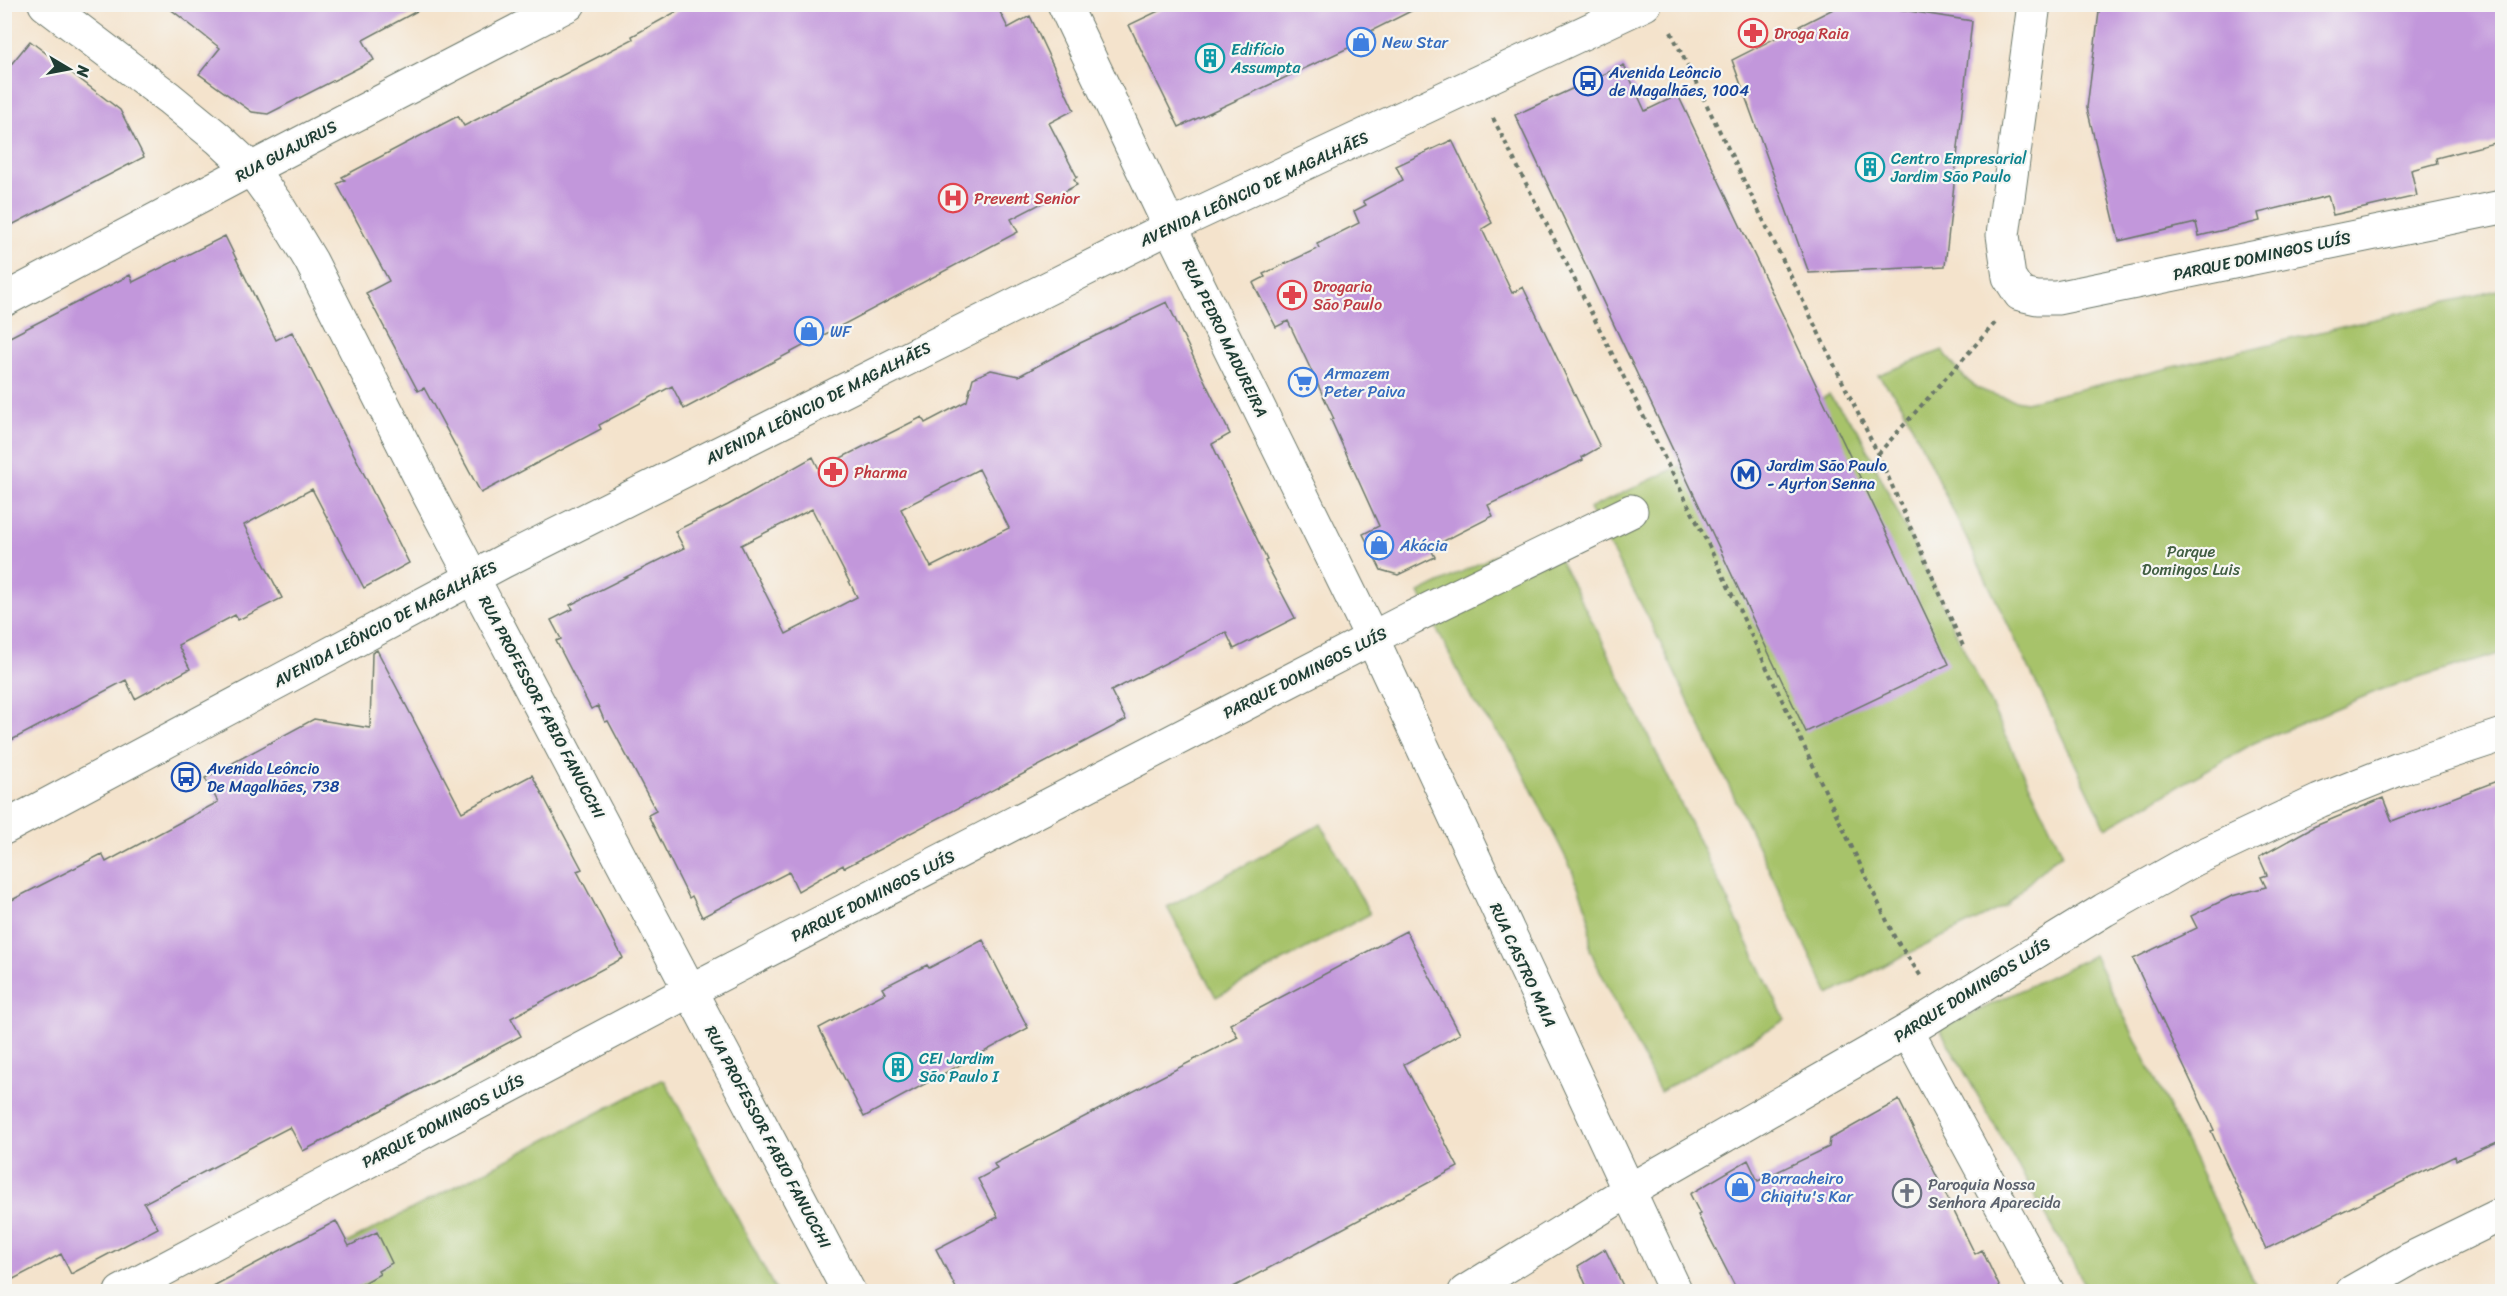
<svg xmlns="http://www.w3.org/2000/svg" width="2507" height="1296" viewBox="0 0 2507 1296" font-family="Sriracha,sans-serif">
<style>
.green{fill:#a7c36a;stroke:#63804f;stroke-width:1.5}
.building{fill:#c297db;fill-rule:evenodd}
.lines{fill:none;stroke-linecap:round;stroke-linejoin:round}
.minor-casing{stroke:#6a7769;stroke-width:35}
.major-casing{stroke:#6a7769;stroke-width:35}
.path{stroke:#6a7769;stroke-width:4;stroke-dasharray:4.5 4.5;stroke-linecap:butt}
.minor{stroke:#fff;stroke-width:33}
.major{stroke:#fff;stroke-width:33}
.labels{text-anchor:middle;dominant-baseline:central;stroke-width:4.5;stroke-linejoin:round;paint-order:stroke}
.health-label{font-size:16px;fill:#be3a42;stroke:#f6f6f2;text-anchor:start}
.shop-label{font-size:16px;fill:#366cbe;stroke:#f6f6f2;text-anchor:start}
.culture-label{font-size:16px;fill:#0d838f;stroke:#f6f6f2;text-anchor:start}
.transit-label{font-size:16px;fill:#164399;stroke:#f6f6f2;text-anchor:start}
.street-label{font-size:16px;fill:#1f3d34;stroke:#f6f6f2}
.park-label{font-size:16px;fill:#415e42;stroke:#f6f6f2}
.worship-label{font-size:16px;fill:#5b616d;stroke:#f6f6f2;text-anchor:start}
</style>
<rect width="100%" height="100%" fill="#f6f6f2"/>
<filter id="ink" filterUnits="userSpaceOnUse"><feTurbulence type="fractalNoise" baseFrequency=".0167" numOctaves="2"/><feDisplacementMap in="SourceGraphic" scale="12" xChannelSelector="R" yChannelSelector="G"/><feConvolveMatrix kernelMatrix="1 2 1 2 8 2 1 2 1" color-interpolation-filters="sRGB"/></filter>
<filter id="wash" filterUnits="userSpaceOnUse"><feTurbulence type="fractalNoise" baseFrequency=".008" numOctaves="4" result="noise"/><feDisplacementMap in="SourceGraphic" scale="24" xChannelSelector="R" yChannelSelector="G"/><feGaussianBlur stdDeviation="1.35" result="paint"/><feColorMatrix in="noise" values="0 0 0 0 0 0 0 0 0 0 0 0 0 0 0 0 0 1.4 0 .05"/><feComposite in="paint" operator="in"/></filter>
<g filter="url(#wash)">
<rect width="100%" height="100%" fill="#f4e3cc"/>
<path class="green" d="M2502,289V653L2382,689L2254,743L2106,828L1901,403L1878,375L1943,350C1969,390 1981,393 2026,402Z
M1829,395L1858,430L2063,854L2052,860L2005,906L1873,971L1829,995L1648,617L1589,509Z
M1544,531L1602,640L1785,1020L1660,1092L1595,961L1590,949L1589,915L1571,868L1513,753L1473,701L1419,593Z
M1321,824L1370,914L1216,997L1167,907Z
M2094,955L2259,1291H2089L1940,1029Z
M661,1080L665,1081L776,1291L252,1292Z"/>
<g id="blocks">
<path class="building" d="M164,4H430L363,40L374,60L268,114L252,112L199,74L220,48Z
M690,4H996L1008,28L1030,16L1074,110L1049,123L1077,177L1074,179L1077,185L1011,219L1018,232L684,409L672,386L599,425L601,429L481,493L424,388L418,391L366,293L389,281L337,184L345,180L342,177L458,116L464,126L633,39L632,36Z
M1173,4H1425L1371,31L1374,36L1179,127L1129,25Z
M1843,4H1865L1972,21L1945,266L1809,273L1732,60Z
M2100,4H2502V141L2436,158L2437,163L2411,170L2417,196L2333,215L2328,196L2258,213L2260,221L2199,236L2196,223L2119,241L2087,108Z
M30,41L120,110L144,157L4,229V73Z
M1624,65L1645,111L1678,95L1949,664L1806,732L1515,115Z
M1452,140L1492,223L1482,229L1512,293L1523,287L1600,447L1582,457L1583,460L1488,505L1493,516L1430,548L1435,557L1398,575L1381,570L1363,534L1379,526L1331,420L1334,419L1288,321L1276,327L1253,283L1265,277L1263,274L1319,248L1317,244L1359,223L1354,211L1366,205L1363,201L1403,180L1396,166Z
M225,236L276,340L292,332L409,563L364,588L312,489L244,525L282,598L238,620L235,615L178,645L190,669L135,699L126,680L4,744V340L130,275L133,282Z
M1167,302L1230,434L1212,444L1267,560L1265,561L1295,618L1234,649L1226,632L1111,691L1126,720L844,868L843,865L798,891L789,872L702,917L692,896L689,898L648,815L656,811L608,721L605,722L598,706L591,709L556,641L561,639L551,620L573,609L570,605L684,548L675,531L728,505L813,457L819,469L922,417L925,423L967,401L973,378L991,370L1019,376L1076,345ZM979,469L1009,528L931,567L901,509ZM812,509L857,597L786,634L741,545Z
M377,650L462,812L532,775L582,869L577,871L623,958L511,1018L521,1036L357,1123L303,1151L290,1127L144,1203L158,1228L71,1274L61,1254L4,1284V904L102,854L106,862L218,802L205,778L314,719L370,728L372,653Z
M2502,779V1140L2456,1160L2455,1156L2266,1249L2211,1131L2214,1130L2133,959L2197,928L2191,916L2232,896L2266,887L2261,877L2267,875L2259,857L2313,827L2383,798L2392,821Z
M1406,931L1460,1034L1404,1064L1458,1167L1224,1292H958L936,1249L998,1217L978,1179L997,1169L994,1164L1238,1037L1230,1024Z
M983,940L1028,1028L864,1117L819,1028L885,993L882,988L927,965L929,968Z
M1899,1100L1975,1254L1982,1250L2002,1292H1738L1698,1215L1700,1214L1690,1194L1748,1160L1758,1181L1829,1147L1830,1139Z
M336,1221L349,1246L377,1232L392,1263L378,1271L380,1274L348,1292H202Z
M1605,1249L1626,1292H1589L1578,1266Z"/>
</g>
</g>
<g filter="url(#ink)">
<use href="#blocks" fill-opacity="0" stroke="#6a7769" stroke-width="1.5"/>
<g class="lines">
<g class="minor-casing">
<path id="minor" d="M45,4L169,98L219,139L251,169L278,206L311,261L429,495L849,1292
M1064,4L1170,227L1372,638L1676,1292
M2034,4L2003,235L2009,277L2020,294L2037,298H2057L2502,207
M4,300L251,169L569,4
M1907,1031L2048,1292
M121,1292L691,990L1411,618L1631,511
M1465,1292L1628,1191L1907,1031L2104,910L2193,860L2319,801L2399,769L2502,735
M2352,1292L2410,1259L2502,1214"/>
</g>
<g class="major-casing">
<path id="major" d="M4,828L504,561L1182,221L1645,4"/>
</g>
<path class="path" d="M1671,32L1878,454L1963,646
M1493,118L1708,544L1895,938L1922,978
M1878,454L1996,322"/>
<use href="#minor" class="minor"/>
<use href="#major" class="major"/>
</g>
</g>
<defs>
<g id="pharmacy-ring" transform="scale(1.5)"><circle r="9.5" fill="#f6f6f2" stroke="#e0444e" stroke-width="1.5"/><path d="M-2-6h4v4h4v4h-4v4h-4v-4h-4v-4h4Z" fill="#e0444e"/></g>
<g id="shop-ring" transform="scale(1.5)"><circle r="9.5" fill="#f6f6f2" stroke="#3f7fe0" stroke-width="1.5"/><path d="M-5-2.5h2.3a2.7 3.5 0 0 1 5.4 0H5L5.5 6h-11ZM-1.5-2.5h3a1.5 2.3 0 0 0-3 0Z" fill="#3f7fe0"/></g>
<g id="building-ring" transform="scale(1.5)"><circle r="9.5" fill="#f6f6f2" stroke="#0f9aa8" stroke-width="1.5"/><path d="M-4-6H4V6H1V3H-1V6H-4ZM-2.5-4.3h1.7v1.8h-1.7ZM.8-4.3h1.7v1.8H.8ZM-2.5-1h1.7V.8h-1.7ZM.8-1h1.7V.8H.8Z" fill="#0f9aa8"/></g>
<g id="bus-ring" transform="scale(1.5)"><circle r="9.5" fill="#f6f6f2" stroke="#1a4fb4" stroke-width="1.5"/><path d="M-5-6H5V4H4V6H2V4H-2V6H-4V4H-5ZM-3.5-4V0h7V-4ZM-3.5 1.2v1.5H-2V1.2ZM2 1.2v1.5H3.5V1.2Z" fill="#1a4fb4"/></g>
<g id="hospital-ring" transform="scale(1.5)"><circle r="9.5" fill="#f6f6f2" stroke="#e0444e" stroke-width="1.5"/><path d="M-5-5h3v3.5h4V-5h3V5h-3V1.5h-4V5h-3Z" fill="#e0444e"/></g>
<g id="supermarket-ring" transform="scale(1.5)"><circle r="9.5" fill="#f6f6f2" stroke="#3f7fe0" stroke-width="1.5"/><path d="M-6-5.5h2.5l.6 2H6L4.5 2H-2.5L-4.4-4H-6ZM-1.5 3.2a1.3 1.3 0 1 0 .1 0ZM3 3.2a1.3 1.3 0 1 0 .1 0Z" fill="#3f7fe0"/></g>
<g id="metro-ring" transform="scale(1.5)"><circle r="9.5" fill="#f6f6f2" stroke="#1a4fb4" stroke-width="1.5"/><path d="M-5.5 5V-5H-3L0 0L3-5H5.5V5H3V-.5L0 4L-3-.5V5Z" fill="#1a4fb4"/></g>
<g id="church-ring" transform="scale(1.5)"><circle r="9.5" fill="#f6f6f2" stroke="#6b7280" stroke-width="1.5"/><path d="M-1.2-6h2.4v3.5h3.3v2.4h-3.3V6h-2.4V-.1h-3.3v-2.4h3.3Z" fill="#6b7280"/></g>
</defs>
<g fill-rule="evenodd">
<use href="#pharmacy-ring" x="1753" y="33"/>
<use href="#shop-ring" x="1361" y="42"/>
<use href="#building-ring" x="1210" y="58"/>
<use href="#bus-ring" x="1588" y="81"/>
<use href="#building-ring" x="1870" y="167"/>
<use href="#hospital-ring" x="953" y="198"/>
<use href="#pharmacy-ring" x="1292" y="295"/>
<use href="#shop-ring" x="809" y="331"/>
<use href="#supermarket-ring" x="1303" y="382"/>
<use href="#pharmacy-ring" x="833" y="472"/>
<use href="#metro-ring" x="1746" y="474"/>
<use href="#shop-ring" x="1379" y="545"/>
<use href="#bus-ring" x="186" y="777"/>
<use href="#building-ring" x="898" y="1067"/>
<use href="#shop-ring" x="1740" y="1187"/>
<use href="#church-ring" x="1907" y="1193"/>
</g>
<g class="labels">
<g class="health-label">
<text x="1774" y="33">Droga Raia</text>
<text x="974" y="198">Prevent Senior</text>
<text x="1313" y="286">Drogaria<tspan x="1313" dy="18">São Paulo</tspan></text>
<text x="854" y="472">Pharma</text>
</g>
<g class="shop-label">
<text x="1382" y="42">New Star</text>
<text x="830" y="331">WF</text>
<text x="1324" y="373">Armazem<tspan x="1324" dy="18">Peter Paiva</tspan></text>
<text x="1400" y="545">Akácia</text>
<text x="1761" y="1178">Borracheiro<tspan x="1761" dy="18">Chiqitu's Kar</tspan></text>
</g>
<g class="culture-label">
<text x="1231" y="49">Edifício<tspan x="1231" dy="18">Assumpta</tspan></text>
<text x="1891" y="158">Centro Empresarial<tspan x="1891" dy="18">Jardim São Paulo</tspan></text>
<text x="919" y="1058">CEI Jardim<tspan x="919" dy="18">São Paulo I</tspan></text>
</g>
<g class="transit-label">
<text x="1609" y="72">Avenida Leôncio<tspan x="1609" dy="18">de Magalhães, 1004</tspan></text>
<text x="1767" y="465">Jardim São Paulo<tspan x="1767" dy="18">- Ayrton Senna</tspan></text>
<text x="207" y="768">Avenida Leôncio<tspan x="207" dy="18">De Magalhães, 738</tspan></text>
</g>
<g class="street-label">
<text transform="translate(286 151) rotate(-28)">RUA GUAJURUS</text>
<text transform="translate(1254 189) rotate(-25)">AVENIDA LEÔNCIO DE MAGALHÃES</text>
<text transform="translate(2262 256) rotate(-12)">PARQUE DOMINGOS LUÍS</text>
<text transform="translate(1225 338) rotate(64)">RUA PEDRO MADUREIRA</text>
<text transform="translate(818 403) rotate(-27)">AVENIDA LEÔNCIO DE MAGALHÃES</text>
<text transform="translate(385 624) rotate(-28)">AVENIDA LEÔNCIO DE MAGALHÃES</text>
<text transform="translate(1305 673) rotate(-27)">PARQUE DOMINGOS LUÍS</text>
<text transform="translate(542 707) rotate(62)">RUA PROFESSOR FABIO FANUCCHI</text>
<text transform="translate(873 896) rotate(-27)">PARQUE DOMINGOS LUÍS</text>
<text transform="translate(1523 965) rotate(65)">RUA CASTRO MAIA</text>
<text transform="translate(1972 990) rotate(-32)">PARQUE DOMINGOS LUÍS</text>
<text transform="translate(443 1121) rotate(-28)">PARQUE DOMINGOS LUÍS</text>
<text transform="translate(768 1137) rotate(62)">RUA PROFESSOR FABIO FANUCCHI</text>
</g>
<g class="park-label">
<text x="2191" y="551">Parque<tspan x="2191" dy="18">Domingos Luis</tspan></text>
</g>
<g class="worship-label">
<text x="1928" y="1184">Paroquia Nossa<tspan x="1928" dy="18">Senhora Aparecida</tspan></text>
</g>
</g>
<rect width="2507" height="1296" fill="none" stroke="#f6f6f2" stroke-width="24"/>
<g transform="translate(69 69) rotate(100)" stroke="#f6f6f2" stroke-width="4.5" paint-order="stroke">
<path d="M0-4.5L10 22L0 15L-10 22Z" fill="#1f3d34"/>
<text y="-9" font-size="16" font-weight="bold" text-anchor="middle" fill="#1f3d34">N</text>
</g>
</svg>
